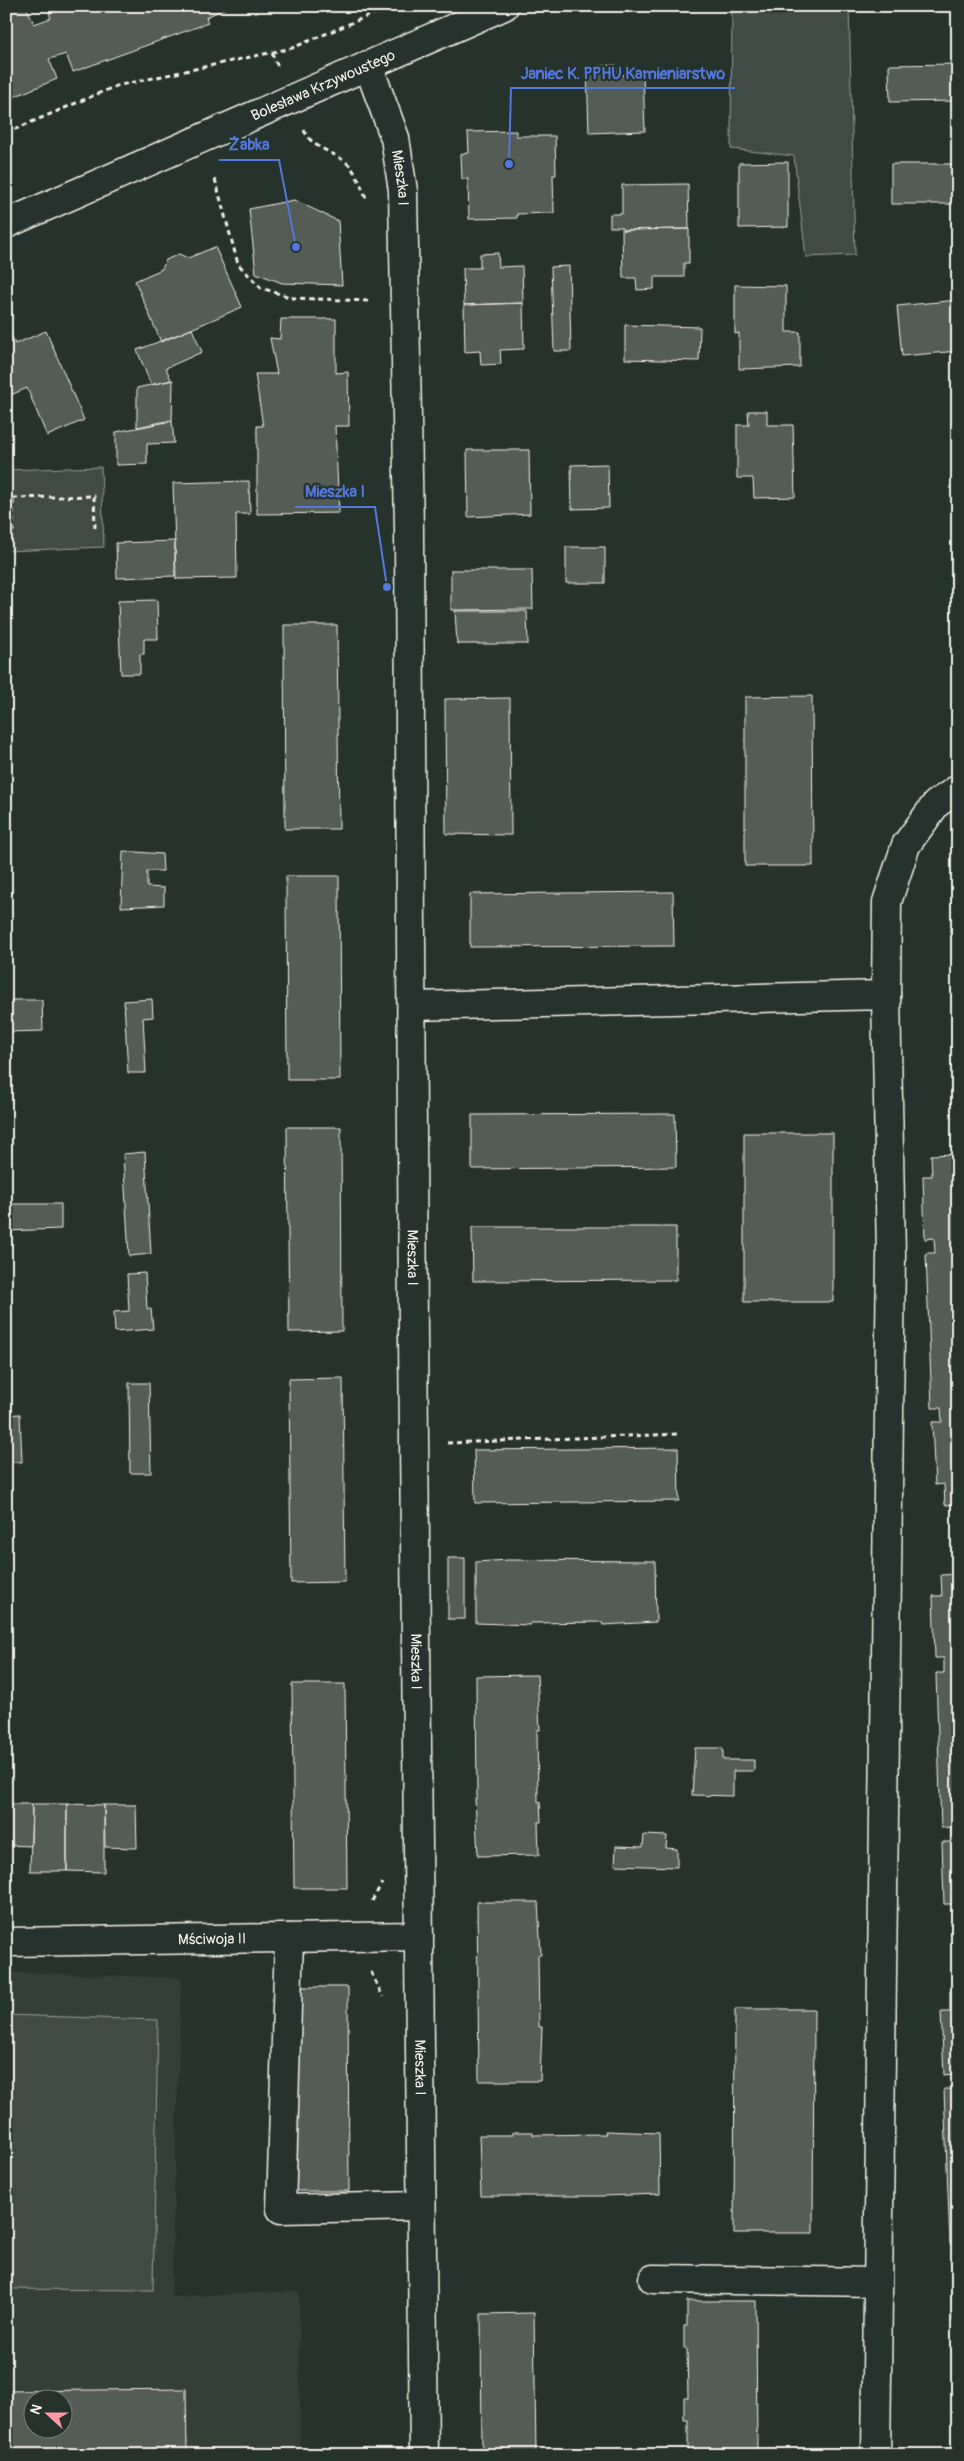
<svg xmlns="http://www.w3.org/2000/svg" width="964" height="2461" viewBox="0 0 964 2461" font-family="Pangolin,sans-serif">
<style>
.built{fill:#333f39;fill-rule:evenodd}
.green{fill:#414b45;stroke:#9a9e96}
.building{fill:#525c55;stroke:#f4f1e8;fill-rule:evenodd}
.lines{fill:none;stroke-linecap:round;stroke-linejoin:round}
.minor-casing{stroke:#f4f1e8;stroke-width:31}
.major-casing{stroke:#f4f1e8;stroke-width:31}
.path{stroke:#f4f1e8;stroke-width:3;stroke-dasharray:5 4;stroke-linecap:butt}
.minor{stroke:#26332d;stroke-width:28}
.major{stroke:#26332d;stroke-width:28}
.labels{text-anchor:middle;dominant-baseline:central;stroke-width:4.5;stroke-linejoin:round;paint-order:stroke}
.street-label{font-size:15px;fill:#f4f1e8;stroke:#26332d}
.leader{fill:none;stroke:#5377dc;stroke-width:2}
.callout-dot{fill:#5377dc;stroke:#26332d;stroke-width:2}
.callout-label{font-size:16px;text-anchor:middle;font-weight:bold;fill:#5377dc;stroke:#26332d;stroke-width:4.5;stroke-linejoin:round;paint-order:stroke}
</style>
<rect width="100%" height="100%" fill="#26332d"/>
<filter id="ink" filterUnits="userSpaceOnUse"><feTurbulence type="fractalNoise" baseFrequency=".02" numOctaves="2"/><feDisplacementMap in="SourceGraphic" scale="10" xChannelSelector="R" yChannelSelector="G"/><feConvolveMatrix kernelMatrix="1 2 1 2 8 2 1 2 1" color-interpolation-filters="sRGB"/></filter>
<g filter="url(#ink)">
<path class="built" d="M6,1972L181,1978L171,2297L299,2291L300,2455H6ZM32,2398H62V2428H32Z"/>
<path class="green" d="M732,6H849L855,255L806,257L794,156L731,149Z
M101,467L104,547L6,551V470Z
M6,2015L158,2020L153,2290L6,2289Z"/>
<path class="building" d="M6,6H26L34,24L51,18L49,13L65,6H231L206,17L208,23L73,72L66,54L49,59L57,79L6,100Z
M958,64V101L890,102L889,65Z
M616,65L617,75L643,74L645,131L589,133L587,67Z
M516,131V136H555L556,175H553L554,213L517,214V218L469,219L468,179H462L461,154L469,153L468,132Z
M788,162V227L739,228V163Z
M891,164H958V204H891Z
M688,184L689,229L622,230V227H610V214H622V185Z
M294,200L338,221L342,285L282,283L256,273L249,209Z
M689,229V263H684V277H654V289L637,290L636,278H623L622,230Z
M215,247L242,307L161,342L135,281L162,269L166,260L179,254L188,258Z
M498,253L499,267L522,266L523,303L464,305L463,268H480V254Z
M569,266L571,351H554L551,267Z
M735,285L786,286V332H800V367L739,369V333L735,334Z
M958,300V351L902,356L897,306Z
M523,303L524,349L500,350L501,364L481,365L480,351L465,352L464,305Z
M281,319H336V373L348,372L349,426H335L339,513L257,514V426H263L255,374H277L270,338L280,339Z
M7,325L15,344L46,331L84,420L47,436L27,388L6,397Z
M625,325L700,327L699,361L625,359Z
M192,329L202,352L166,368L171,380L151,385L137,350Z
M173,380L172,420L137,427V388Z
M748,411H767V425H793L795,497L754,498L753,478H737V425H749Z
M172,421L174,443L147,444V464L116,465V432Z
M467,450H529L530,514L468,517Z
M608,464L609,508L572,509L571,465Z
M249,481L250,514H236L237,578L176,579L173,483Z
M175,541V576L117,578L116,543Z
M566,547H605V583H566Z
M451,570H532L533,609L451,610Z
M157,600L158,639H144V654H140V674H121L118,601Z
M455,611H527L528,644H457Z
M284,625H337L339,829H285Z
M812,696L813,866H745V697Z
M510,698L511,835L446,834L445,699Z
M123,851L162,854L163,871H147V887L164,888V905L121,907Z
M286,876H339L340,1080H287Z
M673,892L674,946L470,947V894Z
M152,999L153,1017L143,1018L146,1073H128L124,1001Z
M6,1000H42L43,1031L6,1032Z
M675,1114L676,1167L472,1169V1115Z
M287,1127H341L342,1331L289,1332Z
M744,1133H833V1302H744Z
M145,1152L151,1254L129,1256L123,1154Z
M958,1154V1504L945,1505L944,1484L935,1485L932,1422H942L941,1408H932L926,1253H935L934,1238L925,1239L923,1176H932L931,1155Z
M6,1204H61V1229L6,1231Z
M472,1227H676V1280L473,1281Z
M145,1273L147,1309H151L153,1329L115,1332L114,1312L129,1311L127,1274Z
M343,1378L345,1582L291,1583L289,1379Z
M129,1383H149L151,1473H130Z
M20,1414L22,1462H6V1415Z
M678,1448L679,1501L475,1503L474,1450Z
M448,1558H465V1619H448Z
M509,1560L655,1561L656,1622L603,1625L602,1622L530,1623V1625L476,1623V1562Z
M958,1574V1924L955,1925L954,1904H944L942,1842H951V1827L941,1828L936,1673H944V1658H935L933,1596H942L941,1575Z
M537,1675L540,1730H537L538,1802H540L541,1822H538L539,1855L478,1856L475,1798H477L476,1676Z
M292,1684H345L347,1888H294Z
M695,1748H723V1760H754V1771H733V1796L692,1795Z
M6,1804H32L31,1846L6,1845Z
M32,1804H67V1871H30Z
M67,1804L104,1805V1872L67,1871Z
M104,1805H136L137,1848L105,1847Z
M644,1835L667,1836L666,1848L677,1849V1867L615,1865L616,1846L643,1847Z
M477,1902H538L541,1955H538L539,2027H542L540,2081H479Z
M294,1987H348L349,2191H296Z
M950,1991H958V2244H950L944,2089H953V2074L944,2075L941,2012H950Z
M735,2009H814L813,2233H734Z
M605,2131L659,2133L660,2194L602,2196H481L479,2135H513V2132H533V2135L606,2134Z
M951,2259H958V2321H953Z
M687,2301H756L757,2455H688V2420H684V2397H688L687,2349H684V2326H687Z
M534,2313L536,2455H482L481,2314Z
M186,2389L187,2455H6V2391ZM32,2398H62V2428H32Z"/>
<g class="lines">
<g class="minor-casing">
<g id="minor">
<path id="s1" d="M368,65L395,138L403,191L409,530L413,1337L424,2455"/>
<path d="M886,995L887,902L906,845L936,804L958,789"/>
<path d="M412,1006L886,995L891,1255L876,2455"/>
<path d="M289,1938L281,2209L420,2206"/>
<path id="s2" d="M6,1942L419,1936"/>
<path d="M653,2279L878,2282"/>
</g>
</g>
<g class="major-casing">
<g id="major">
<path id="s3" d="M6,224L504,6"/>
</g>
</g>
<path class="path" d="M272,53L278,67
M304,130C312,150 336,151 350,166C358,176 362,188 367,201
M6,133L116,86L292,48L392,6
M215,179L238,264L261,288L293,298L370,301
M6,497L13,498V533
M13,498L94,496L95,528
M447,1443L679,1434
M372,1901L382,1883
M371,1972L383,1997"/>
<use href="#minor" class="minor"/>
<use href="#major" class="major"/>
</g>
</g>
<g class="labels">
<g class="street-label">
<text stroke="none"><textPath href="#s3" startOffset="346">Bolesława Krzywoustego</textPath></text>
<text stroke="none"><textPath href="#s1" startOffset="118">Mieszka I</textPath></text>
<text stroke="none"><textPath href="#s1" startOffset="1198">Mieszka I</textPath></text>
<text stroke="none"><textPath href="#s1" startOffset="1602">Mieszka I</textPath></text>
<text stroke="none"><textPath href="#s2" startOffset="206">Mściwoja II</textPath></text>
<text stroke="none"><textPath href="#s1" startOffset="2008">Mieszka I</textPath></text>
</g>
</g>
<path class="leader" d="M509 164L511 88H735M296 247L279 160H219M387 587L375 507H295"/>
<g class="callout-dot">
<circle cx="509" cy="164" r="5"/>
<circle cx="296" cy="247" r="5"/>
<circle cx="387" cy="587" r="5"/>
</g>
<g class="callout-label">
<text x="623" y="79">Janiec K. PPHU Kamieniarstwo</text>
<text x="249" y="150">Żabka</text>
<text x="335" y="497">Mieszka I</text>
</g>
<rect width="964" height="2461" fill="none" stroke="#26332d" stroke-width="25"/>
<rect x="12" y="12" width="939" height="2436" fill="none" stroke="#f4f1e8" stroke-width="2" filter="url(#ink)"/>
<g transform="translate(48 2414) rotate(291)"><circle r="24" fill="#26332d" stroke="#787f78"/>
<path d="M0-4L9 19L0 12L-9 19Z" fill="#ff9aa2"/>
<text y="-8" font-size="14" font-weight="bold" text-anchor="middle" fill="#f4f1e8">N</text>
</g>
</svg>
